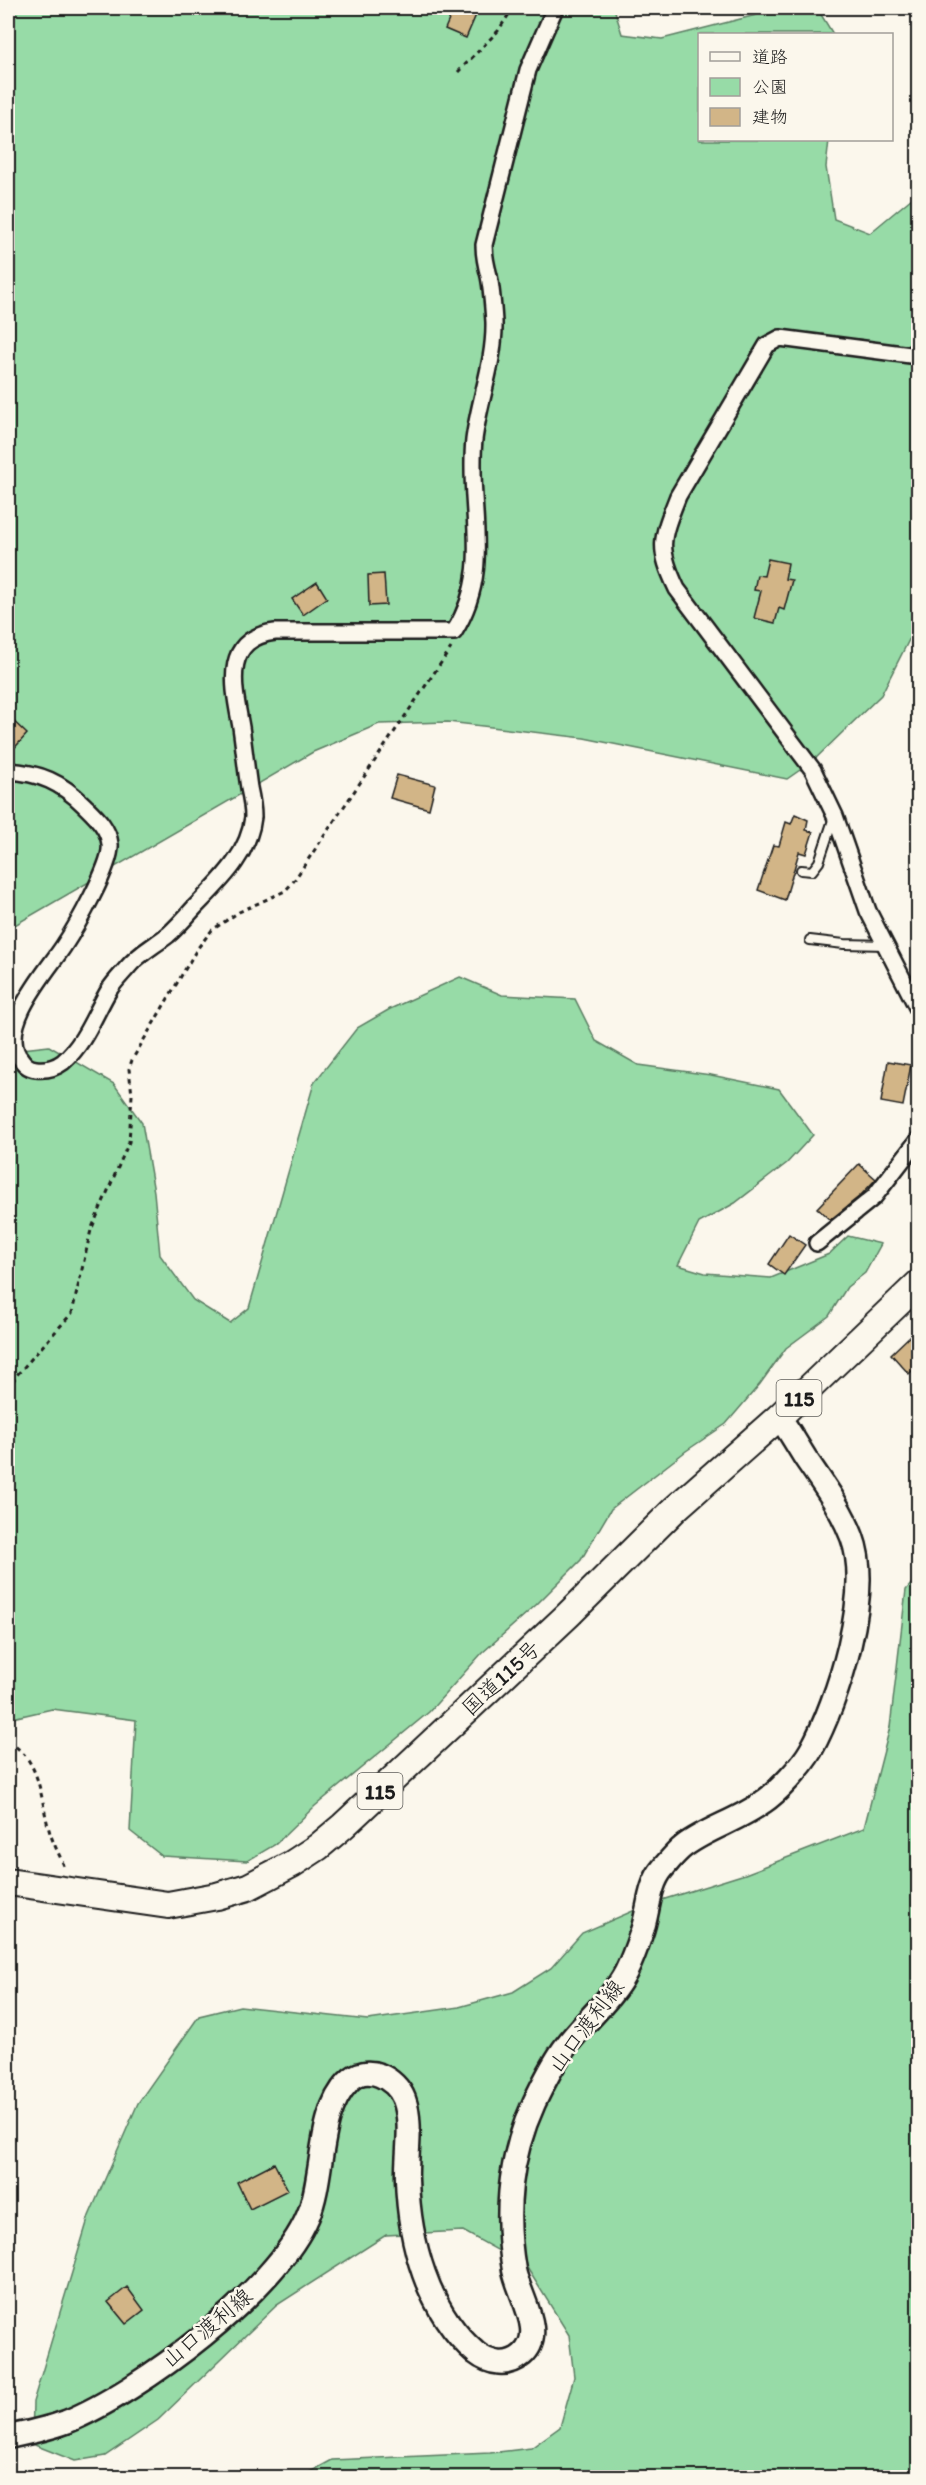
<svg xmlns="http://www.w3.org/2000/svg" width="926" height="2485" viewBox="0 0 926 2485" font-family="Itim,'Klee One',sans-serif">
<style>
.green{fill:#97dba7;stroke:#5a7c62;stroke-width:1.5}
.building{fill:#d2b587;stroke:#1c1c1c;stroke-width:1.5}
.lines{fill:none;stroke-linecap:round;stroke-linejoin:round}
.service-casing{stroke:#1c1c1c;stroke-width:12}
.minor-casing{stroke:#1c1c1c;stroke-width:20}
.secondary-casing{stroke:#1c1c1c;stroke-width:27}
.trunk-casing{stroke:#1c1c1c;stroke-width:30}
.path{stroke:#1c1c1c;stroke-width:3;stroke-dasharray:4.5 4.5;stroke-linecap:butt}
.service{stroke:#fbf7ec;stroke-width:8}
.minor{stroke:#fbf7ec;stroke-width:15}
.secondary{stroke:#fbf7ec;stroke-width:22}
.trunk{stroke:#fbf7ec;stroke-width:26}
.labels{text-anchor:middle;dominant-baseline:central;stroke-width:5;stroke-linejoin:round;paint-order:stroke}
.shield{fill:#fbf7ec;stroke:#5f5e5a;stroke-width:1.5}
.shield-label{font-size:21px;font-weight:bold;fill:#1c1c1c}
.street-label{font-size:22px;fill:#1c1c1c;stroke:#fbf7ec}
</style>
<rect width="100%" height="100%" fill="#fbf7ec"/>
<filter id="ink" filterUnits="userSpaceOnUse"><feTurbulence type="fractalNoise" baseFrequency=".0167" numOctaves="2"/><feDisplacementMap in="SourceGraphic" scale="12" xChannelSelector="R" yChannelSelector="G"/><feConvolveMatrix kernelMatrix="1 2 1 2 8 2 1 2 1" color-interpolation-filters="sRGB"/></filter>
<g filter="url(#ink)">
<path class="green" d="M8,8H614L622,34L662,39L756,15L776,8H817L833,34H700V140H829L826,167L834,219L870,233L918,193V622L881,695L813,761L787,779L584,738L448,722L379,724L313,752L8,929Z
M460,977L502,995L575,999L596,1041L638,1065L711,1075L779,1089L813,1135L787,1163L735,1203L699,1223L678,1265L705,1273L771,1278L829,1254L848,1236L881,1244L865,1273L847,1287L829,1316L786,1348L760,1384L726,1424L686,1451L611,1509L581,1560L536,1605L482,1653L429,1712L315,1806L276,1844L247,1861L162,1856L130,1831L136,1720L52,1709L8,1719V1053L13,1050L49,1046L114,1084L142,1123L154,1192L160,1255L193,1300L230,1323L249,1308L314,1083L357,1028L390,1009Z
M918,1576V2477H301L332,2460L490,2453L531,2448L560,2427L574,2377L569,2335L526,2266L463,2231L386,2235L277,2305L158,2420L105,2456L75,2461L32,2444L33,2402L89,2216L138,2103L199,2016L240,2006L368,2020L459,2007L513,1992L551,1968L582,1933L649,1904L745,1874L864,1828L890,1727L906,1590Z"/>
<path class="building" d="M454,8H479L466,38L445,29Z
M768,559L788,563L785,579L792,580L784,610L779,608L775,623L754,618L761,591L754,590L757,575L764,576Z
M384,574L386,605L369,606L368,575Z
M317,582L327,598L303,615L292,599Z
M8,716L27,734L8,755Z
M397,775L435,785L429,809L390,798Z
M795,814L808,820L806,830L813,832L806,854L799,852L785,900L758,890L773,845L779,846L786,822L791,824Z
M888,1061L911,1065L903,1106L881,1102Z
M859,1164L876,1179L860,1196L830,1220L817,1208Z
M789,1234L805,1245L784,1275L769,1264Z
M912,1334L918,1341V1365L909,1374L891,1354Z
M274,2163L288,2190L250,2209L237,2182Z
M127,2287L144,2310L126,2324L108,2302Z"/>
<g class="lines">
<g class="service-casing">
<path id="service" d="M801,870L812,871L819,862L834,817
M810,940L844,944L886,945"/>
</g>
<g class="minor-casing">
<path id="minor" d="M918,356L780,338L767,345L678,496C661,539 657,547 677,589L813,770L835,816L868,911L918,1009
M8,771C40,773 61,782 84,805C95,816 108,827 110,844C113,863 75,929 63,947C47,971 0,1023 18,1055C23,1062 26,1068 36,1069C45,1070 55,1068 63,1062C86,1042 94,1015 109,990C114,982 121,975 127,968C138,954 154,946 168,935C177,927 186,917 194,908C219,882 249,855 253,817C253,808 251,797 249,788C246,768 244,747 241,727C234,688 221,639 275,632H454C494,568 467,509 474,440C479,400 495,362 494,322C493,307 492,291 489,276C486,265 484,256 484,245L528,70L555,8
M817,1243L874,1197L918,1140"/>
</g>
<g class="secondary-casing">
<path id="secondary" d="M8,2437C27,2433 47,2429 66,2422C140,2392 277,2290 308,2216C325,2176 317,2114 348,2082C366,2062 396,2078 404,2099C413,2123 406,2154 407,2179C409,2241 427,2311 476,2353C490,2364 508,2367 522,2355C547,2334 519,2296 514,2270C504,2212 509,2158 534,2103C542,2086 552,2066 563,2050C582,2023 611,2001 626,1972C632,1960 637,1946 641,1934C649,1913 648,1885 663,1868C669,1861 676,1852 684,1846C708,1828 739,1820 763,1802C778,1792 802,1766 811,1750C838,1701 873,1592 852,1537C841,1508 823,1484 806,1459C797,1445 789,1430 779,1417"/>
</g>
<g class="trunk-casing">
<path id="trunk" d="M8,1882L168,1905L217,1896L248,1887L292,1864L318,1847L343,1826L568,1615L676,1508L779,1417L918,1284"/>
</g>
<path class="path" d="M458,72L498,31L513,8
M8,1390L16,1376L72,1313L91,1230L129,1142L132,1095L129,1069L132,1060L197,949L212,930L239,912L285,891L293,882L451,648
M8,1742C42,1759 40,1801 50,1833C54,1845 60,1856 65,1868"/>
<use href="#service" class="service"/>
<use href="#minor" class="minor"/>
<use href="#secondary" class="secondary"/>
<use href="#trunk" class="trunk"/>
</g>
</g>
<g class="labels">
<g class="shield">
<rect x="776.5" y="1380" width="45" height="36" rx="4.5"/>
<rect x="357.5" y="1773" width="45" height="36" rx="4.5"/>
</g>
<g class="shield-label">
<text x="799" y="1398">115</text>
<text x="380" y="1791">115</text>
</g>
<g class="street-label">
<text transform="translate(501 1678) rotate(-43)">国道115号</text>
<text transform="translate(586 2026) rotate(-53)">山口渡利線</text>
<text transform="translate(207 2328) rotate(-40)">山口渡利線</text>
</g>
</g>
<rect width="926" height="2485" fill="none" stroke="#fbf7ec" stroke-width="30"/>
<rect x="15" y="15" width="896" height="2455" fill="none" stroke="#1c1c1c" stroke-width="2" filter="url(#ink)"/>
<rect x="698" y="33" width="195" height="108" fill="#fbf7ec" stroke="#a29f99" stroke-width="1.5"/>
<rect x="710" y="52" width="30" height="9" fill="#fbf7ec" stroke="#a29f99" stroke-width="1.5"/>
<text x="752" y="63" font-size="18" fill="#1c1c1c">道路</text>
<rect x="710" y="78" width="30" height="18" fill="#97dba7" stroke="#a29f99" stroke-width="1.5"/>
<text x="752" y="93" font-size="18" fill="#1c1c1c">公園</text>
<rect x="710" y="108" width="30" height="18" fill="#d2b587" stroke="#a29f99" stroke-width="1.5"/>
<text x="752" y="123" font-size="18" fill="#1c1c1c">建物</text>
</svg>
